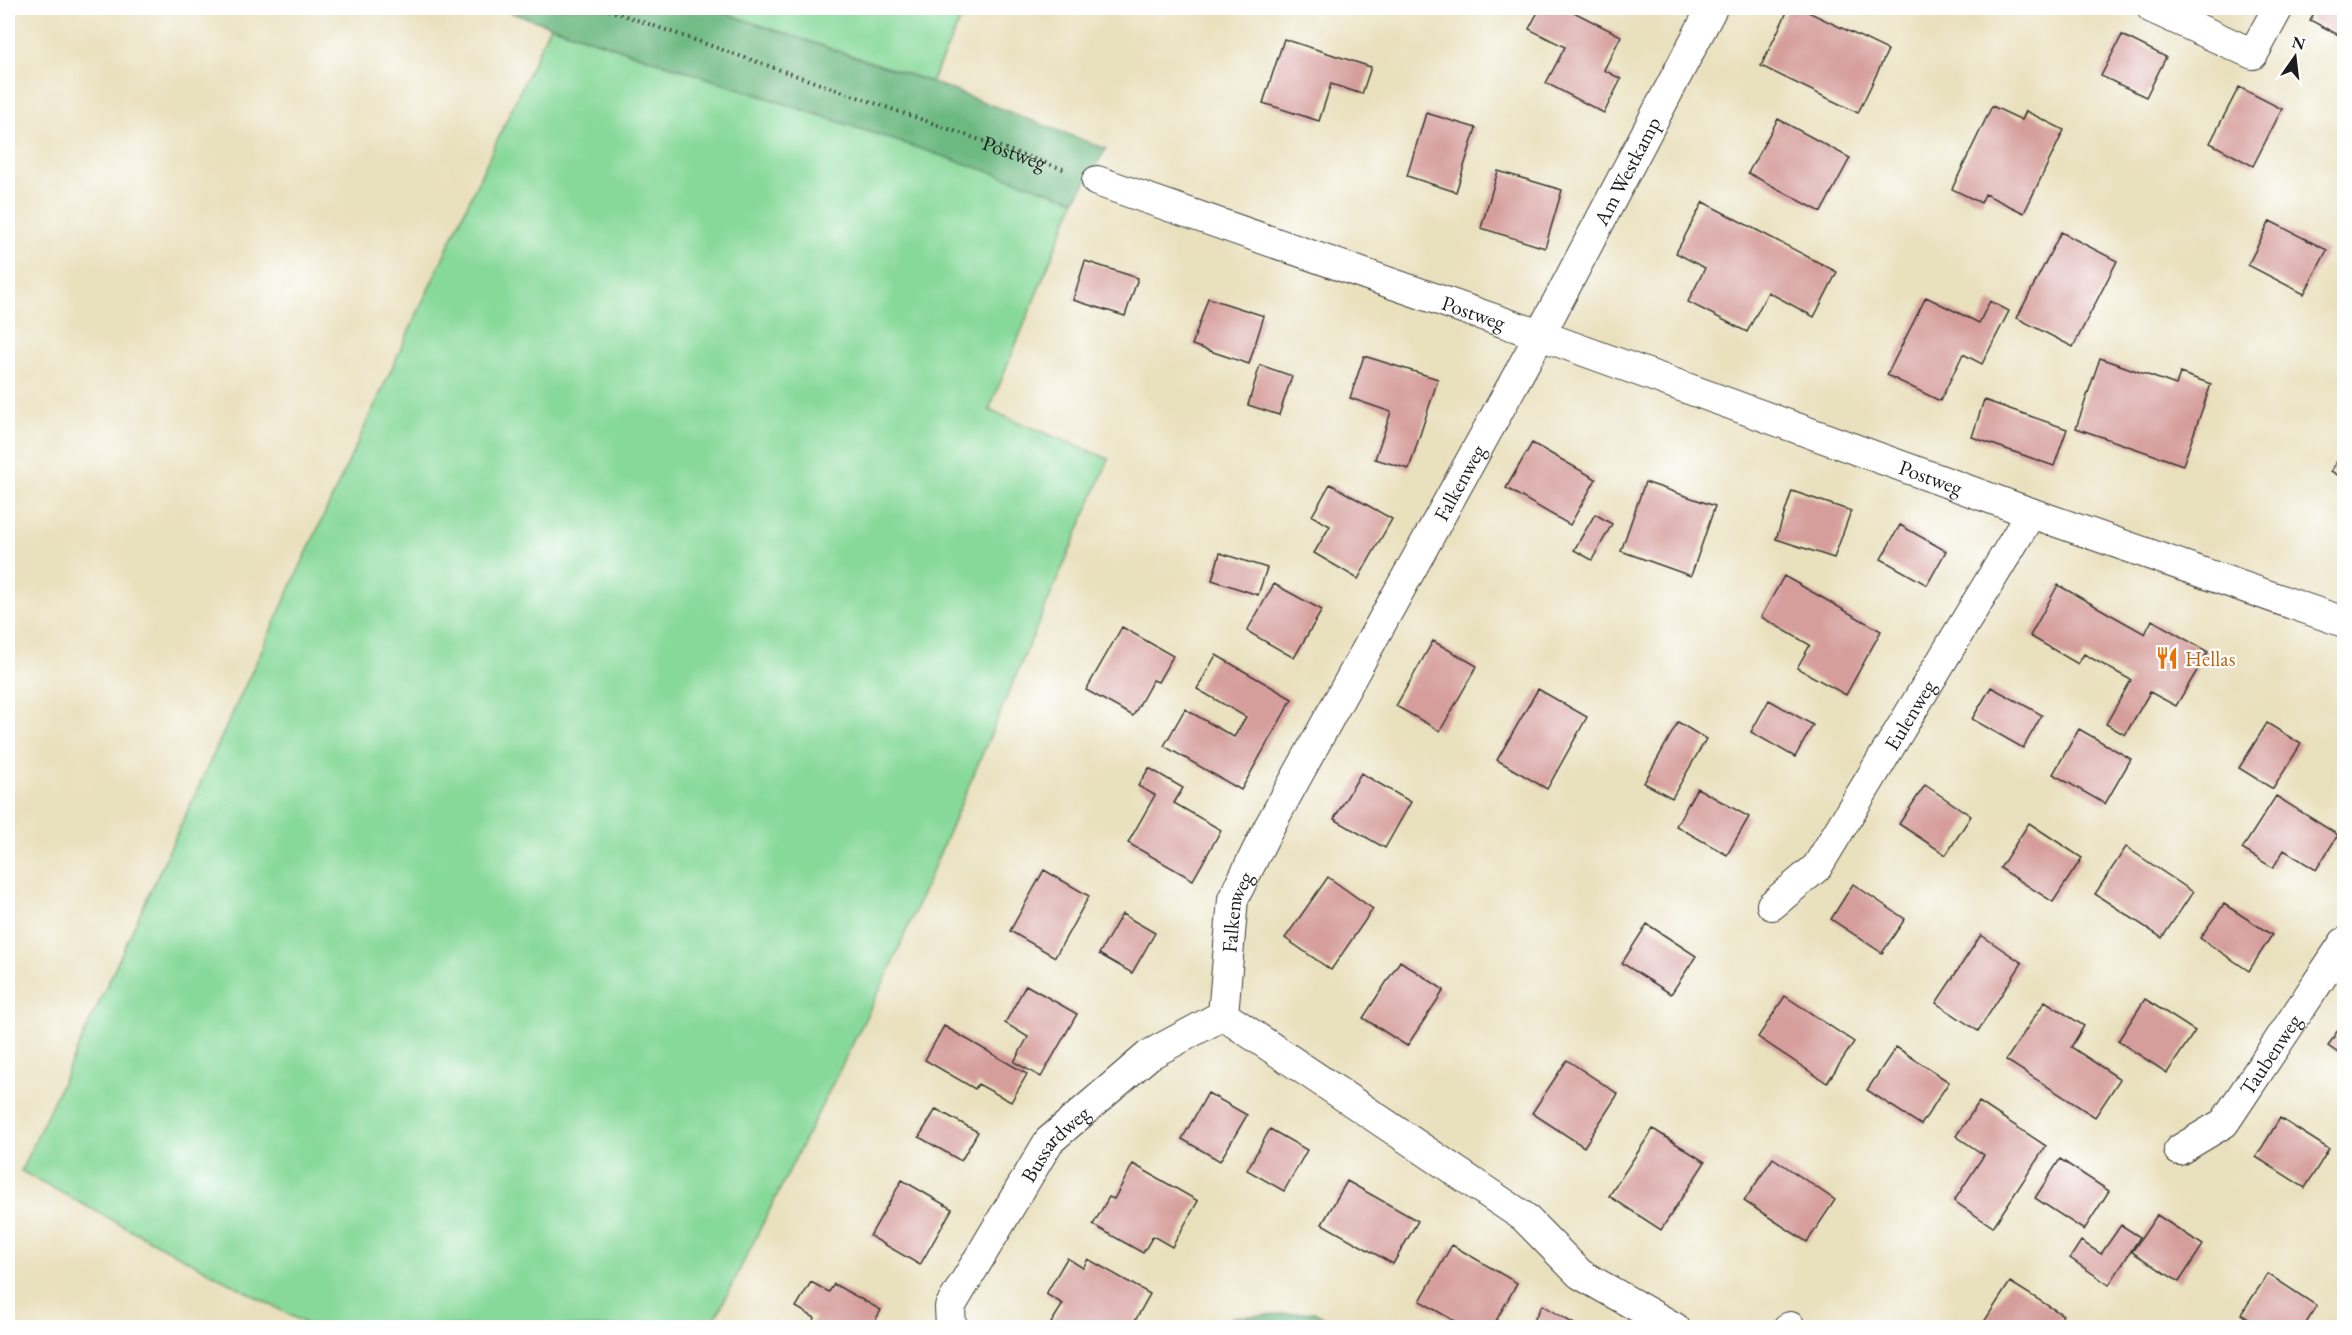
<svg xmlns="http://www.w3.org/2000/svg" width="2352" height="1335" viewBox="0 0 2352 1335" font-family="'EB Garamond',serif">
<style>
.green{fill:#87d99a;stroke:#527a5b;stroke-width:1.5}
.forest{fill:#6db982;stroke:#446a4f;stroke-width:1.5}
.building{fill:#d59e9b}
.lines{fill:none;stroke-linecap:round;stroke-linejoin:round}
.minor-casing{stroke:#3b3934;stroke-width:32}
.path{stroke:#3b3934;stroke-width:4;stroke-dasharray:1.5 4.5;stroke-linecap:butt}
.minor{stroke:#fff;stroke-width:30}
.labels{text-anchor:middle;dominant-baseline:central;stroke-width:4.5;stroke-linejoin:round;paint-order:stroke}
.street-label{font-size:21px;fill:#1c1c1c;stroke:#fff}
.food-label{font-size:21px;fill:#c56008;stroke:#fff;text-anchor:start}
</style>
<rect width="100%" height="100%" fill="#fff"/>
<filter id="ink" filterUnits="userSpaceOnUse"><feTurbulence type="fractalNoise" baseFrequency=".0167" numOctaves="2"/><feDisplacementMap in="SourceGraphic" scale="12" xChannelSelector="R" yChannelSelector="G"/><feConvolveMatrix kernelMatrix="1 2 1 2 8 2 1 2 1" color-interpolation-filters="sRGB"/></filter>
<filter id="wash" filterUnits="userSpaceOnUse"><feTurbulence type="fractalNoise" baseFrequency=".008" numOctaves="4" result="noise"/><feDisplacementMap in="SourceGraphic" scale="24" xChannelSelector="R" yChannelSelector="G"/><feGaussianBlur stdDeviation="1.35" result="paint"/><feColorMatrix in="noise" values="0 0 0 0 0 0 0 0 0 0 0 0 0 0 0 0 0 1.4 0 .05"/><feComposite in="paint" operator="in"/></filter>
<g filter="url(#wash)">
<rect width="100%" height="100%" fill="#e9e0bd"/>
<path class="green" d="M709,8H966L931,82Z
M550,26L1075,200L989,410L1109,459L890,969L711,1327H312L21,1171Z"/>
<path class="forest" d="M497,8H709L931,82L1106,149L1075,200Z
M1314,1312L1339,1327H1226L1232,1317Z"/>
<g id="blocks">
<path class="building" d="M1540,8H1566L1621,36L1604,70L1621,79L1604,113L1546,83L1565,47L1529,29Z
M1789,8H1800L1888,50L1858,113L1761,66Z
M2317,8H2344V38L2310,20Z
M2122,35L2166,57L2146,97L2101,76Z
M1284,39L1371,67L1362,94L1331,84L1319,121L1263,103Z
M2239,87L2282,109L2253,166L2210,143Z
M1992,106L2022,120L2026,111L2064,130L2024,213L1985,194L1981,203L1952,189Z
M1426,113L1476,128L1456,192L1407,176Z
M1778,119L1850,158L1821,212L1748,173Z
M1498,171L1562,190L1545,248L1481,228Z
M1703,202L1837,272L1814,317L1768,292L1747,332L1688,302L1705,268L1676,253Z
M2270,221L2327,250L2304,294L2248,265Z
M2061,232L2117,261L2073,347L2017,318Z
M1085,261L1138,278L1125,316L1073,300Z
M1926,297L1979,323L1990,301L2009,311L1982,364L1963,354L1940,401L1887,375Z
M1208,298L1264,316L1249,364L1192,345Z
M1364,356L1438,379L1409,469L1375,459L1391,412L1350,398Z
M2100,358L2176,385L2180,373L2211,384L2183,465L2076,428Z
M1260,365L1292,376L1279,415L1248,405Z
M1984,400L2067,429L2054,466L1972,437Z
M1532,443L1596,479L1570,525L1506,488Z
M2344,449V479L2331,471Z
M1645,482L1715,506L1691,576L1621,551Z
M1330,484L1392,519L1358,579L1314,553L1330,526L1312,516Z
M1792,491L1851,511L1834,558L1776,539Z
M1595,514L1612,524L1592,560L1574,550Z
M1900,525L1946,551L1927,585L1881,559Z
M1220,553L1267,568L1258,595L1212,580Z
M1784,576L1881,631L1846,695L1797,668L1810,645L1761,617Z
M1274,584L1322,610L1294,658L1247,631Z
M2058,585L2145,634L2152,620L2208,652L2176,706L2150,692L2125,735L2106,724L2131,680L2084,654L2078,664L2030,636Z
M1122,627L1173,656L1158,682L1153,680L1133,716L1086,690Z
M1433,641L1477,666L1440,731L1396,706Z
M1216,655L1292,699L1241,790L1164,746L1185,709L1234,737L1246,717L1197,689Z
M1991,687L2042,715L2023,748L1972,719Z
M1538,689L1587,717L1547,789L1497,760Z
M1769,700L1813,725L1795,757L1751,732Z
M1678,722L1706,739L1672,798L1644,783Z
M2267,723L2301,744L2273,789L2239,768Z
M2079,729L2131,759L2105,804L2053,774Z
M1149,768L1183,788L1174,803L1221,830L1193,880L1128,843L1155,795L1138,786Z
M1361,773L1411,802L1385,848L1334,819Z
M1925,785L1971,816L1946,855L1899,824Z
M1697,788L1749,817L1727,855L1676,826Z
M2276,796L2338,835L2316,870L2284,850L2273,868L2242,849Z
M2029,823L2082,858L2053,902L2000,868Z
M2126,847L2193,892L2162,938L2095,894Z
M1044,870L1089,896L1055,957L1010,931Z
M1328,877L1373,909L1331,970L1285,938Z
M1853,884L1905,919L1882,953L1831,919Z
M2224,904L2272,935L2249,971L2200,938Z
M1122,914L1155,933L1132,973L1099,954Z
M1647,924L1696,956L1671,994L1622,963Z
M1981,935L2022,963L1978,1031L1936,1003Z
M1400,961L1444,990L1407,1046L1363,1018Z
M1026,985L1077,1014L1041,1077L1014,1062L1028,1037L1005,1023Z
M1785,996L1854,1042L1827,1083L1758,1037Z
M2145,999L2195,1031L2167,1073L2118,1041Z
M2045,1001L2084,1026L2071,1047L2120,1079L2095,1117L2006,1060Z
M2344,1020V1057L2328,1046Z
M944,1026L1027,1074L1011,1102L978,1084L975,1089L925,1060Z
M1896,1047L1949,1082L1921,1125L1867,1090Z
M1567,1060L1618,1094L1584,1147L1532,1113Z
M1208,1093L1247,1115L1220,1161L1182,1139Z
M1979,1102L2046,1146L1993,1227L1954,1201L1984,1155L1956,1136Z
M936,1109L978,1132L961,1161L919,1137Z
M2280,1118L2329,1149L2305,1188L2256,1157Z
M1270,1129L1307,1150L1284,1191L1247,1170Z
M1653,1129L1705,1162L1661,1230L1609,1196Z
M1773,1158L1835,1200L1807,1242L1744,1201Z
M2060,1159L2109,1191L2084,1230L2035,1198Z
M1133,1164L1198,1201L1172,1247L1153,1236L1143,1253L1093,1225L1109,1197L1114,1199Z
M902,1180L952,1209L920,1265L870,1236Z
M1347,1181L1418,1221L1393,1264L1322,1224Z
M2157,1215L2203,1245L2179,1282L2132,1252Z
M2121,1225L2140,1237L2109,1285L2070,1258L2081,1241L2101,1254Z
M1452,1245L1517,1283L1492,1328H1466L1420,1301Z
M1067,1258L1083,1268L1088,1259L1150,1294L1131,1328H1116L1112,1325L1111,1328H1058L1051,1323L1063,1304L1046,1294Z
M2268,1274L2317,1306L2303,1328H2262L2241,1314Z
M811,1282L829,1292L834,1284L881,1310L871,1328H809L815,1318L796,1307Z
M2010,1282L2063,1315L2055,1328H1980Z
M1542,1305L1581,1328H1530Z"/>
</g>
</g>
<g filter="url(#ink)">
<use href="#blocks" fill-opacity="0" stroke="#3b3934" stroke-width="1.5"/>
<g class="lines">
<g class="minor-casing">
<g id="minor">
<path d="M2152,8L2253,54L2278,8"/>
<path id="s2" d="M1097,181L1540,335L2031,513L2344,622"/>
<path id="s3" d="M1772,905L1817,867L2031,513"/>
<path id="s4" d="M2179,1150L2224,1123L2344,943"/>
<path id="s5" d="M951,1328L950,1307L1049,1141L1149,1055L1223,1015"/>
<path id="s6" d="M1675,1328L1580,1274L1524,1217L1223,1015L1233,899L1269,827L1540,335L1712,8"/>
<path d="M1788,1328L1790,1327"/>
</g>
</g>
<path class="path" id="s1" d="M603,8L1066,170"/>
<use href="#minor" class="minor"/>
</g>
</g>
<defs>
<g id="restaurant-bare" transform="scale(1.8)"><path d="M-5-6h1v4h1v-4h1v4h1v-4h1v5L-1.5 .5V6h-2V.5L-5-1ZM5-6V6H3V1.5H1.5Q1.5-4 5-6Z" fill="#e8710a" stroke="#fff" stroke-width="2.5" paint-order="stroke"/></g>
</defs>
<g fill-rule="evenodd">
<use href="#restaurant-bare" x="2167" y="658"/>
</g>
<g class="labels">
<g class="street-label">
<text stroke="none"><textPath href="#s1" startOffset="436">Postweg</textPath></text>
<text stroke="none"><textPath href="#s6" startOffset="1496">Am Westkamp</textPath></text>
<text stroke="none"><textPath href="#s2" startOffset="399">Postweg</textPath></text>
<text stroke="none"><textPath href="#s2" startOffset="885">Postweg</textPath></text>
<text stroke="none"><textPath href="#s6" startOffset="1142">Falkenweg</textPath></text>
<text stroke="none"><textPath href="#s3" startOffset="237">Eulenweg</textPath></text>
<text stroke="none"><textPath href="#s6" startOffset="656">Falkenweg</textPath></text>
<text stroke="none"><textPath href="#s4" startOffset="135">Taubenweg</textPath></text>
<text stroke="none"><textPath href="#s5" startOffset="216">Bussardweg</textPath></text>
</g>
<g class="food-label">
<text x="2185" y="658">Hellas</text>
</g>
</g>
<rect width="2352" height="1335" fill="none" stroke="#fff" stroke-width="30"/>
<g transform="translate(2295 57) rotate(14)" stroke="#ffffff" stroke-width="4.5" paint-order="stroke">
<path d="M0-4.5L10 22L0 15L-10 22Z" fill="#1c1c1c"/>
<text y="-9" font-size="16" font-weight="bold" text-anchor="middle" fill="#1c1c1c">N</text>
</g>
</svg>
